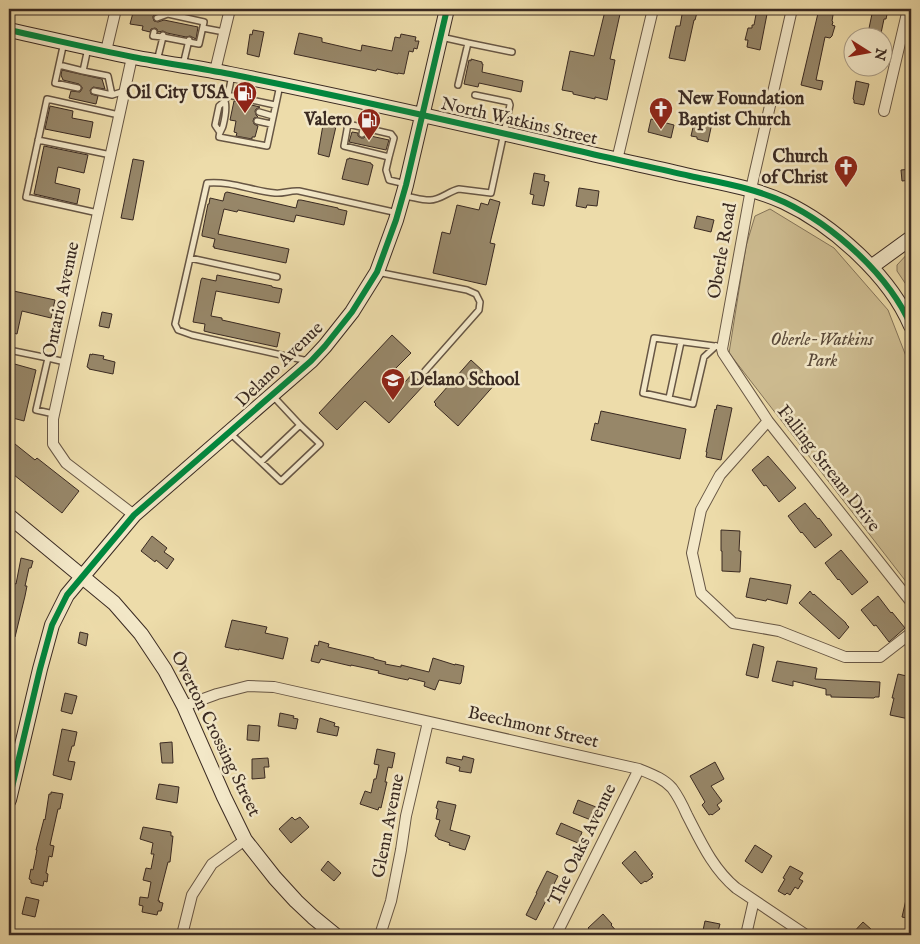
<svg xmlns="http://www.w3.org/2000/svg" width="920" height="944" viewBox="0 0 920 944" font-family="'IM FELL English',serif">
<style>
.green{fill:#cfbe93;stroke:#84745a}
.building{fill:#978769;stroke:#3a2a22}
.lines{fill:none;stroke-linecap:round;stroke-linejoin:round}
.lane-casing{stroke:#675644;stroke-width:8}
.street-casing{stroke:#675644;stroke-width:12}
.secondary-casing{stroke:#3a2a22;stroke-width:16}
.lane{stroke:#f3e8c8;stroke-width:5}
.street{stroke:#f3e8c8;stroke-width:10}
.secondary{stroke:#f3e8c8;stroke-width:14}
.cycleway-casing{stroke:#f3e8c8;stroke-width:9}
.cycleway{stroke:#00873e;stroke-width:6}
.labels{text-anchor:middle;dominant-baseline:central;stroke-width:5;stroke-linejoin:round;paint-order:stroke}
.poi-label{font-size:18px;font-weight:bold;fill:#3a2a22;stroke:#f3e8c8;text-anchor:end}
.street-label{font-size:18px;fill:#3a2a22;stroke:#f3e8c8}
.park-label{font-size:18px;font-style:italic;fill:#584839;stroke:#f3e8c8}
</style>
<rect width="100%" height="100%" fill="#eddcaa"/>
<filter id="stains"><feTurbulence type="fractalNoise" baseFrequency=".004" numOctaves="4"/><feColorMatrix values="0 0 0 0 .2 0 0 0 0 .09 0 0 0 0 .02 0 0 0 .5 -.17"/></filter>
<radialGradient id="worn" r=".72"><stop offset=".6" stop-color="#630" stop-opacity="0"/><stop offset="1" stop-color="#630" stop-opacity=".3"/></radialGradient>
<path class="green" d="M770,209L834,248L888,310L911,369V588L729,353L746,246L755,216Z
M911,250V292L897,271V265Z"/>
<path class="building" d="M134,9H161L160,12L153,16V18L154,21L158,22L164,20L198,27L196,39L190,36L186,37L167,33L163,31L158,32L157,29L155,28L151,29L150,32L142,30L143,26L130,24Z
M683,9H698L695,20H694L685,61L669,58L676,26H680Z
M757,9H768L760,50L747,47L748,40H745L748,28H752V25H754Z
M819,9H834L832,21L833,22L832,25L835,26L832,36L830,38L825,37L816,80L823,81L821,90L801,85Z
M873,9H885L884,10H888L886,19H884L880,38H867Z
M605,11L620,14L610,59L615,60L607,100L595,97V99L573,94V92L562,90L570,51L594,56Z
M253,30L264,32L259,57L247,54L250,34L252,35Z
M299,33L322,38V42L361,51L362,45L392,51L395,37L400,38L401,34L416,37L415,41H419L417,49L414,48L413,52L409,51L404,74L398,73V74L377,69L376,71L294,54Z
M471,59L482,62V64H483L482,72L523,81L521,92L479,83L478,87L464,84L469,60L471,61Z
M62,70L102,79L105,89L93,87L90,90L91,94L98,96L96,104L69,98L71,91L80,92L82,89V87L79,84L63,80L61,75Z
M856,81L869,84L864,105L854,103V100L853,99Z
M234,101L260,107L256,109L255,111L256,115L258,117L254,118L253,121L254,124L258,126L255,137H252V139L236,136L237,133L234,132L236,121L230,120Z
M50,106L73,111L72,118L93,122L90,138L45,129Z
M324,119L337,122L329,157L318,154Z
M651,119L674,125L671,138L648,132Z
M703,121L712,123L708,142L697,139V137L691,136L694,123L702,125Z
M352,132L358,133V136L361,138H364L366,135L389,140L386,150L349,142Z
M44,146L88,155L84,173L58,167L55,183L80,189L77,204L34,194Z
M349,158L371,163V164L373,165L368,185L342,179L347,159H349Z
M133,159L144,161L133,220L121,218Z
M911,169V180L902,181L901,170Z
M534,173L545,175L544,181L549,182L544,206L532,204L534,195L530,194Z
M579,188L599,191L597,206L587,205L586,208L576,206Z
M227,192L296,208L298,200H301L338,208V209L347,211L344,225L296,215L294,222L238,210L237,212L224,209L218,234L289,249L286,263L214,248L215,247H213L215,239L202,236V234L208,204H209L210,198L223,201L225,193Z
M490,199L500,202L490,243L495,244L486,285L433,273L442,232L450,234L457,205L479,210L481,203L488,205Z
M697,216L714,220L711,232L694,228Z
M217,275L272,286V287L282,289L279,303L216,291L211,316L222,318V320L280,333L277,347L212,333L204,331L205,324L193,322L201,280L202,278L216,281Z
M9,290L55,300L51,318L22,311L17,334L9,332Z
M102,312L112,314L109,328L99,326Z
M392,335L411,353L387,377L399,389L412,374L424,385L389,423L365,401L337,430L319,413Z
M90,354L92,355V354L104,356L103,359L115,362L113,374L89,369V368L87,367Z
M471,360L496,383L458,426L435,405L436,404L434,402Z
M11,363L36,370L24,421L9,417V409L11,401H9V364H10Z
M717,405L732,408L721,460L706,457L707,452H706L715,409L716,410Z
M601,411L686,429L680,459L591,440L595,423L598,424Z
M15,444L35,460L37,458L79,491L62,513L9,471V452Z
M768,456L796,488L779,502L766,485L764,486L752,470Z
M805,503L818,519L819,518L832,535L815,548L802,532L801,533L788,516Z
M721,530L740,531L739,551H741L740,572L722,571V551H721Z
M152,536L167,548L164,552L174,559L167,569L156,560L155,562L141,551Z
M841,550L868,582L852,595L839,579L838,580L825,563Z
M21,558L33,561L31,568H29L25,586H27L25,596L15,637L9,636V601L13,583L16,584Z
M750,578L791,585L787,604L767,599L766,601L746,597Z
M810,591L813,595L814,594L846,623V624L849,627L839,639L799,603Z
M878,596L891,613L892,612L905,628L889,642L876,625L874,626L861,610Z
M232,620L267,627L265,633L288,638L283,659L239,649V650L225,647Z
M80,632L88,634L86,646L78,643Z
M319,641L329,644L328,647L374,658V659L386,662L385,664L401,667V665L429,672L433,658L455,665V664L464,666L461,683L460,684L439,680L435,690L424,686L425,682L409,678L408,680L398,678L378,673L379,671L351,665V666L321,659L319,663L311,661L315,645L318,646Z
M753,644L764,647L758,678L746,675Z
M777,661L817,668L815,679L880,682L879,697H875L874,698L831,697V695H826V689L793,681V686L772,681Z
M898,674L911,677V708L909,719L890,715L894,698H892Z
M65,693L77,696L72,714L61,711Z
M280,713L294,716L293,718L298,719L296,729L278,726Z
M320,718L335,723L334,726L339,727L337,736L317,732Z
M248,725L260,726L259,741L247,740Z
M62,729L77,732L74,746H72L68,761L75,762L71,780L53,775Z
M172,742L173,763H162L160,743Z
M377,749L395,753L392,768L388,767L385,782H387L381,808L379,807L378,810L360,804L365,791L371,793L374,779H376L379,765L374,764Z
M463,756L474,759L471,773L459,771L460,767L446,763L447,757L462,760Z
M268,758L269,767H264L265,778L252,779V759Z
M715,762L724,779L711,786L722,801L717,805L720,809L712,815L711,814L709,815L702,805L705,802L690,776Z
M159,784L179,787L177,803L156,799Z
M51,792L63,794L60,809H58L50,845L54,846L52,857L49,856L46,873L48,874L47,882L44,881L43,886L31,883V880L29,879L31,869L33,870L37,850H36L44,819L45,820L49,794H51Z
M578,800L596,807L591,820L573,813Z
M438,801L456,805L450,830L470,836L465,850L449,845L450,843L438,839V838L435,836L440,820L436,819L438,809L436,808Z
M292,817L295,820L300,817L309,827L291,843L279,829Z
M561,823L582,832L578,843L556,834Z
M143,827L171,832V836H173L170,862H168L158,901H160L159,902L163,903L161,911H158L157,915L142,912L143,906L139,905L140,897L148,898L151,882L143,880L146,868L151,869L154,854H151L153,843L140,839Z
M755,845L772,856L762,873L745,861Z
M635,851L653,874L651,875L653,877L646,882L645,881L641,884L622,863Z
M328,861L341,873L334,881L321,870Z
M790,866L803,873L799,879L803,881L798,889L795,887L790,895L787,893L785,895L778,891L785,879L783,878Z
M547,871L558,876L554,884L555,885L551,894L550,893L536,920L526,915L537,893H536Z
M908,891L911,892V919L902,917Z
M26,897L39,900L35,917L22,914Z
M603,914L612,924L611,925L620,935H594L588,928Z
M705,921L720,924L717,935H702Z
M863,922L872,930L868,935H851Z"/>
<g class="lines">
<g class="lane-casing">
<path id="lane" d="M157,18L168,14L204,22L199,44L163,37L157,61
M203,28L224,32
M154,32L153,36L163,37V35
M441,37L468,43L458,85
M64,42L55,83L78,88
M468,43L512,52
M88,48L83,71L108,76L112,95
M59,65L83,71
M183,65L189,40
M232,75L228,95L225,101C227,108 225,118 223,126C222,130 219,132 219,137L267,146L280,85
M94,91L112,95L125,91
M228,95L275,105
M249,99L253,80
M259,112L273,116
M257,121L271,124
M219,131L215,125L219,106L225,101
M362,134L368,104
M38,140L111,155
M389,157L394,138L391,134L348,124L344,146L389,157L386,170L389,180L406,184
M405,196C413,197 421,200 429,200C439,201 449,191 459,189L491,193L510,105L509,102L475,95
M98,213L26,197L47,99L119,115
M190,258L207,183C233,181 251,191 275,193C283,194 291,190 299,191L398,213
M377,272L467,290L476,294L480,302L479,310L425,371
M277,277L190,258L175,324L178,330L192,335L308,361
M716,346L704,357L693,404L643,393L654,338L722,347
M9,350L48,358
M669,398L681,342
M54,414L36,410L48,358L65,362
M230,433L261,462L300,425L272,395
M261,462L281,481L320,444L300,425"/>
</g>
<g class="street-casing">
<path id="street" d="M792,9L751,189L722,349L723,353L768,421L911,602
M106,51L116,9
M132,57L53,419V444L66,463L134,515
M215,71L230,9
M884,111L908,9
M617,160L653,9
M768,421L720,475L701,510L692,553L701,593L733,623L779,631L845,657H880L911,633
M184,706L217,694L248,686L274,687L639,769C651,774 663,778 672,788C678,796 683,806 687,815C701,842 713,869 736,888L806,935
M182,935L192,895L212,864L245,840
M380,935L391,901L401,850L406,816L428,722
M556,935L639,769
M746,935L754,900"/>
</g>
<g class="secondary-casing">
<path id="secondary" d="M9,30C50,39 92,49 133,57C165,63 198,68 230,74C345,97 460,123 575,150C613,159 651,167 690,176C722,183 754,188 784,202C833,225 890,276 911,326
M871,267L911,238
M9,516L114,603L141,634L165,670L184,706L224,797L245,840L275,878L296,901L313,917L335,935
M9,800L40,669L52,625L67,595L134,515L311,361L325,346L352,312L377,272L396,220L406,185L447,9"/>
</g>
<use href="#lane" class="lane"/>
<use href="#street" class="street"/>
<use href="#secondary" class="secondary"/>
<g class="cycleway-casing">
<path id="cycleway" d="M9,30C50,39 92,49 133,57C165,63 198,68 230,74C345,97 460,123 575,150C613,159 651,167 690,176C722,183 754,188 784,202C833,225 890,276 911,326
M9,800L40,669L52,625L67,595L134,515L311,361L325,346L352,312L377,272L396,220L406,185L447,9"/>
</g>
<use href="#cycleway" class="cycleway"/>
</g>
<defs>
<g id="fuel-pin" transform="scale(1.25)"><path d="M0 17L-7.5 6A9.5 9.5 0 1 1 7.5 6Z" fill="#8f2418" stroke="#f3e8c8"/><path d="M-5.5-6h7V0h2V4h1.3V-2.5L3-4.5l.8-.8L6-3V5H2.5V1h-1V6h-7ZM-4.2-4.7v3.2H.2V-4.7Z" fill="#fff"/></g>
<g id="church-pin" transform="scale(1.25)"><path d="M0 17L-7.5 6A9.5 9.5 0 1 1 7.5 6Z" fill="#8f2418" stroke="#f3e8c8"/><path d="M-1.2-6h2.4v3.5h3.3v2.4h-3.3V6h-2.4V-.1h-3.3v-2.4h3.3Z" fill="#fff"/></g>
<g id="school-pin" transform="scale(1.25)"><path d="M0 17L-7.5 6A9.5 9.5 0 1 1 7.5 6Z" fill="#8f2418" stroke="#f3e8c8"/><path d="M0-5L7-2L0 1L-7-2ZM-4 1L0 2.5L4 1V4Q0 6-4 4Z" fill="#fff"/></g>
</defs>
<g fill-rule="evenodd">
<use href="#fuel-pin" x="245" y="93"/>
<use href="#church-pin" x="661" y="109"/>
<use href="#fuel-pin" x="369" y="120"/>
<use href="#church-pin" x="846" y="167"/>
<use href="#school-pin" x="393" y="380"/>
</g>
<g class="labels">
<g class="poi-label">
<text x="228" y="93">Oil City USA</text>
<text x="678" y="99" text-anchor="start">New Foundation<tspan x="678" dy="21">Baptist Church</tspan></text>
<text x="352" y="120">Valero</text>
<text x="828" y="157">Church<tspan x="828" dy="21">of Christ</tspan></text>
<text x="410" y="380" text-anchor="start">Delano School</text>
</g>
<g class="street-label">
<text transform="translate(519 122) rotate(13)">North Watkins Street</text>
<text transform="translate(723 251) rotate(-80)">Oberle Road</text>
<text transform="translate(62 300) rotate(-78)">Ontario Avenue</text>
<text transform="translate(280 365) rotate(-44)">Delano Avenue</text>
<text transform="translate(828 469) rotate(52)">Falling Stream Drive</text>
<text transform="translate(533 728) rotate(13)">Beechmont Street</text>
<text transform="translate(215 734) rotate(64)">Overton Crossing Street</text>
<text transform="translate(389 826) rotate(-79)">Glenn Avenue</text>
<text transform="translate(583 845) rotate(-64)">The Oaks Avenue</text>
</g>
<g class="park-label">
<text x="822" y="340">Oberle-Watkins<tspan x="822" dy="21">Park</tspan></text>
</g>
</g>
<rect width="920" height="944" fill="none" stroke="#eddcaa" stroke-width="30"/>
<rect x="10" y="10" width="900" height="924" fill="none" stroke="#3a2a22" stroke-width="2.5"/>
<rect x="15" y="15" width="890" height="914" fill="none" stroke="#3a2a22"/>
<g transform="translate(868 52) rotate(101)"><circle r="24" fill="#f3e8c8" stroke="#a99c86"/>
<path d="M0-4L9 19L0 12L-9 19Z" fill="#8f2418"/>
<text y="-8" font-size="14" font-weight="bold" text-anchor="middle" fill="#3a2a22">N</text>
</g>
<rect width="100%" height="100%" filter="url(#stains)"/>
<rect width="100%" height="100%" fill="url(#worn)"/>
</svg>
